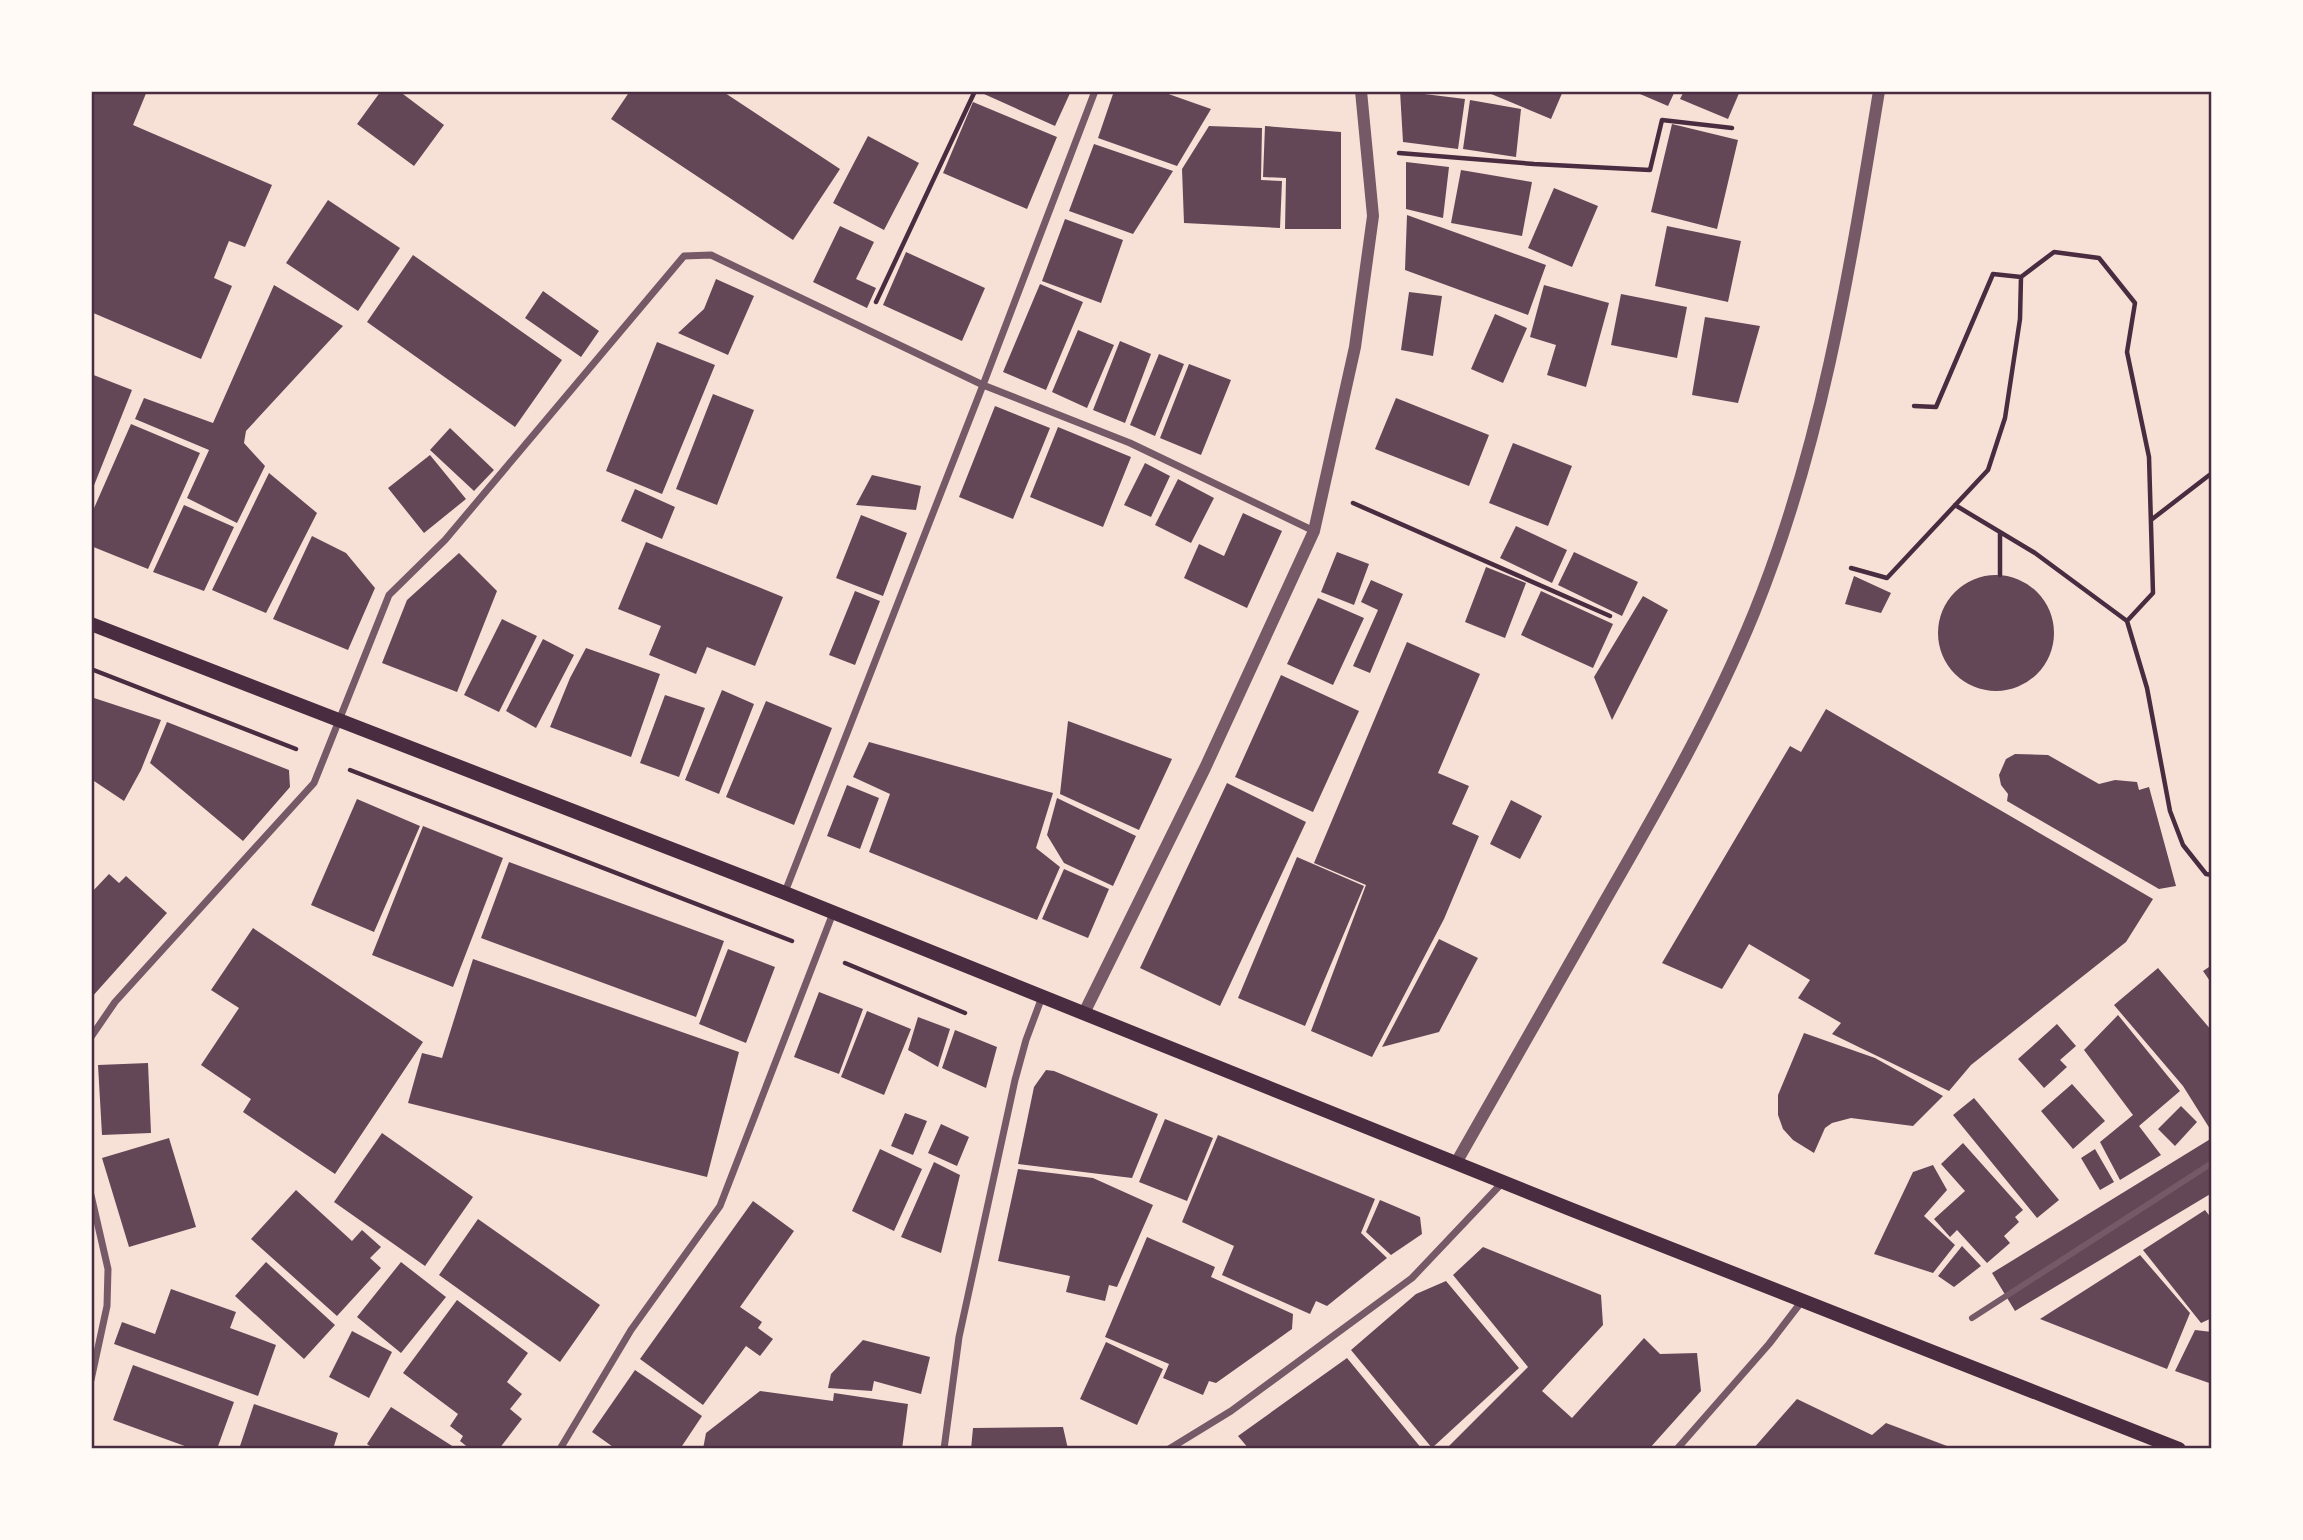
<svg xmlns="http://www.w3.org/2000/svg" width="2303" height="1540" viewBox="0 0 2303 1540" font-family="'Space Grotesk',sans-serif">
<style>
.building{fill:#644757}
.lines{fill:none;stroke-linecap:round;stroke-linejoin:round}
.path{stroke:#4a2c40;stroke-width:4.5}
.pedestrian{stroke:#755966;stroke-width:6}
.minor{stroke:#755966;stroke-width:7}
.tertiary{stroke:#755966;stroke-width:12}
.secondary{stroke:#4a2c40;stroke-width:14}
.neatline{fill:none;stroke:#4a2c40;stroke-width:2.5}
</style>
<rect width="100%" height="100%" fill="#f7e1d7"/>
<path class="building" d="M91,91H147L133,125L272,185L245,247L229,241L214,278L232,286L201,359L91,312Z
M381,91H399L444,125L414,166L357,124Z
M630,91H722L840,169L793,240L611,119Z
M986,91H1071L1055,126L984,94Z
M1114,91H1160L1211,109L1177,166L1098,138Z
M1400,91L1465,99L1458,149L1403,142Z
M1484,91H1563L1551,119Z
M1633,91H1675L1668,106Z
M1684,91H1740L1728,119L1680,99Z
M1470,100L1521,109L1516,157L1463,149Z
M973,102L1057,137L1027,209L943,173Z
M1672,124L1738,140L1717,229L1651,212Z
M1209,126L1262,128L1261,180L1282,181L1280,228L1184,223L1182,169Z
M1265,126L1341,132V229H1285L1286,178L1263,177Z
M868,136L919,163L884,230L833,203Z
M1094,144L1173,171L1133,234L1069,211Z
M1406,162L1449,167L1443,218L1406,209Z
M1461,170L1532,182L1522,236L1451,223Z
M1554,188L1598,206L1572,267L1528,248Z
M328,200L400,248L358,311L286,263Z
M1407,215L1546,265L1528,315L1405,270Z
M1065,219L1123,240L1101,303L1042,281Z
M840,226L874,242L856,279L876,288L867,308L813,282Z
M1667,226L1741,241L1728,302L1655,286Z
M906,252L985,288L962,341L883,305Z
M413,255L562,360L515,427L367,322Z
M716,279L754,296L728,355L678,333L704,309Z
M1040,284L1083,302L1046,390L1003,372Z
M274,285L343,326L246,431L244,443L265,466L237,523L187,498L209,450L135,419L144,398L213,423Z
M1544,285L1609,303L1586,387L1547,375L1556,345L1530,337Z
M543,291L599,331L581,357L525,318Z
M1409,292L1442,296L1433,356L1401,350Z
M1621,294L1687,307L1677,358L1611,345Z
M1495,314L1527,328L1503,383L1471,369Z
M1705,317L1760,326L1738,403L1692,395Z
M1078,330L1114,345L1087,408L1052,392Z
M1120,341L1151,354L1125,423L1093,410Z
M657,342L715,365L662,494L606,471Z
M1159,354L1184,364L1155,436L1130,425Z
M1189,364L1231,380L1201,455L1160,438Z
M91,374L132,390L91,493Z
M713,394L754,410L717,505L676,489Z
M1396,398L1489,435L1469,486L1375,449Z
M995,406L1050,428L1013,519L959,497Z
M131,424L200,453L148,569L91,546V515Z
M1058,427L1131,457L1103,527L1030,497Z
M450,428L494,470L474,491L430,450Z
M1513,443L1572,466L1548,526L1489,503Z
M430,455L466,499L424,533L388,488Z
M1145,463L1170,476L1151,517L1124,505Z
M269,473L317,513L266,613L212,590Z
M872,475L921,486L916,510L856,505Z
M1178,479L1214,498L1191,543L1155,525Z
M635,489L675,507L662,539L621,521Z
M184,505L234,527L204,591L153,572Z
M1243,513L1282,531L1247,608L1184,578L1199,544L1224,556Z
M861,515L907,533L883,596L836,578Z
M1516,526L1567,550L1552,583L1500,558Z
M312,536L346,553L375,588L348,650L273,619Z
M646,542L783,597L755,666L707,647L696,674L649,655L661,626L618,609Z
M1337,552L1369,564L1354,605L1321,592Z
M1574,552L1638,582L1622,616L1558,585Z
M459,553L497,591L457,692L382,663L407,600Z
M1486,567L1526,583L1505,638L1465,622Z
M1938 633a58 58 0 1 1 116 0a58 58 0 1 1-116 0Z
M1854,576L1891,593L1881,613L1845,604Z
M1371,580L1403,594L1370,673L1353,666L1378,610L1361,602Z
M855,591L880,601L855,665L829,655Z
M1541,591L1613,624L1593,668L1521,635Z
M1643,596L1668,610L1612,720L1594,677Z
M1318,598L1364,618L1333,685L1287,664Z
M502,619L537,636L499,712L464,695Z
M543,639L574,655L536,728L506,711Z
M1407,642L1480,674L1438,773L1469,786L1452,824L1479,836L1444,919L1372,1057L1311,1031L1366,885L1314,863Z
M586,648L660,674L631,757L550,727L570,678Z
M1281,675L1359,711L1313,812L1235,777Z
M722,690L754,704L719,794L685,780Z
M665,695L705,708L679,777L640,763Z
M91,697L161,720L141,770L124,801L91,779Z
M766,701L832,728L794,825L726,797Z
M1826,709L2153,899L2126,942L1971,1065L1949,1091L1832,1034L1841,1023L1798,998L1810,980L1749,944L1722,989L1662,963L1790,746L1801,752Z
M1068,721L1172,759L1139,830L1060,794Z
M167,722L289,770L290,787L243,841L150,763Z
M869,742L1053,793L1036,848L1060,867L1037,920L869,852L890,794L853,777Z
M2015,754L2048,755L2099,784L2115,780L2137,782L2139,790L2149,787L2176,886L2159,889L2007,801L2008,794L2001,785L1999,775L2006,759Z
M1227,783L1306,822L1220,1006L1140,968Z
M847,785L879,798L860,849L827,836Z
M1057,798L1136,836L1113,886L1064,863L1047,835Z
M357,799L420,826L374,932L311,905Z
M1511,800L1542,816L1520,859L1490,844Z
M423,826L503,858L453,987L372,955Z
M1297,857L1364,886L1305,1026L1238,998Z
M509,862L724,941L696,1017L481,938Z
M1064,869L1109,889L1088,938L1042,919Z
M109,874L119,883L126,876L167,913L91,998V893Z
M253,928L423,1042L335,1174L243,1112L251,1099L201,1065L239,1008L211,990Z
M1439,939L1478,958L1439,1032L1382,1047Z
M728,949L775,967L746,1043L699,1024Z
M473,959L739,1052L707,1177L408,1103L422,1053L442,1058Z
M2212,965V984L2203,971Z
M2158,968L2212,1031V1127L2210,1129L2183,1086L2114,1005Z
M819,992L863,1009L839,1074L794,1057Z
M867,1011L911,1029L884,1095L841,1077Z
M2118,1015L2180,1091L2139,1126L2161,1155L2120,1180L2100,1142L2133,1115L2084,1050Z
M918,1017L950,1029L938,1067L908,1050Z
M2057,1024L2076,1046L2060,1060L2067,1067L2044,1088L2018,1059Z
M955,1030L997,1047L986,1088L942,1068Z
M1804,1033L1875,1058L1943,1096L1913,1126L1851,1118L1832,1123L1825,1128L1814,1153L1793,1140L1783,1129L1778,1115V1095Z
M148,1063L151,1133L102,1135L98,1065Z
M1046,1070L1054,1071L1158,1114L1132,1178L1018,1164L1034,1087Z
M2072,1084L2105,1121L2073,1149L2041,1111Z
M1974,1098L2059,1200L2037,1218L1953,1115Z
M2181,1106L2197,1122L2175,1146L2158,1129Z
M905,1113L927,1121L913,1155L891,1146Z
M1165,1119L1213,1138L1187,1201L1139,1182Z
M941,1124L969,1137L957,1166L928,1153Z
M382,1133L473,1197L425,1266L334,1202Z
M1218,1135L1375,1199L1361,1233L1387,1258L1327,1306L1316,1301L1310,1314L1222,1275L1234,1246L1182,1222Z
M169,1138L196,1227L129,1247L102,1158Z
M2212,1138V1193L2015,1311L1992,1273Z
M1963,1143L2023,1210L2015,1217L2019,1222L2004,1236L2010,1243L1987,1263L1957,1230L1950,1237L1934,1219L1965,1191L1941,1164Z
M880,1149L922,1169L894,1231L852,1211Z
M2095,1149L2114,1182L2100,1190L2081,1158Z
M934,1162L960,1175L941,1253L901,1237Z
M1933,1165L1947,1190L1924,1216L1955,1245L1933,1273L1874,1254L1913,1172Z
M1018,1169L1093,1178L1153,1205L1117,1287L1109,1285L1105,1301L1066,1292L1070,1276L998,1261Z
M296,1190L352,1241L362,1230L381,1247L370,1258L381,1268L337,1316L251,1239Z
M1380,1200L1420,1217L1422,1234L1391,1255L1366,1232Z
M753,1201L794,1231L740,1307L762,1322L758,1328L773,1339L760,1356L746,1346L703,1405L640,1359Z
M2205,1210L2212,1219V1318L2201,1323L2143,1250Z
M478,1219L600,1305L560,1362L439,1275Z
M1147,1237L1215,1267L1211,1277L1293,1314L1292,1329L1216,1383L1209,1381L1203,1395L1163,1378L1169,1364L1105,1337Z
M1962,1246L1981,1266L1954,1287L1938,1276Z
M1483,1247L1601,1295L1603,1325L1542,1391L1572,1418L1644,1338L1660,1354L1697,1353L1701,1391L1649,1449H1446L1528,1367L1453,1275Z
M2140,1255L2190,1313L2167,1369L2040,1319Z
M266,1262L335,1325L304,1359L235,1296Z
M401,1262L446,1297L401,1353L357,1317Z
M1446,1281L1519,1368L1432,1448L1351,1350L1416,1294Z
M171,1289L236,1312L230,1328L276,1345L258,1396L114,1344L122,1322L155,1334Z
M457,1300L528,1353L507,1382L522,1394L510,1409L522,1419L499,1449H470L460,1441L463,1436L450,1426L458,1414L403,1373Z
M2195,1330L2212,1332V1384L2175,1371Z
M352,1331L392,1352L369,1398L329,1377Z
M863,1340L930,1357L921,1394L874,1381L872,1391L828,1388L831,1374Z
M1106,1342L1163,1369L1137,1425L1080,1399Z
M1347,1358L1422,1449H1249L1238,1436Z
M133,1365L234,1402L217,1449H193L113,1420Z
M635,1370L702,1416L680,1449H616L592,1432Z
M760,1391L833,1401L834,1393L908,1404L902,1449H703L706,1433Z
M1797,1399L1872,1435L1886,1423L1955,1449H1753Z
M254,1404L338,1433L333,1449H239Z
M391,1407L457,1449H374L367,1444Z
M1063,1427L1068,1449H971L973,1428Z"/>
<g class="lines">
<path class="path" d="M1399,153L1534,164L1650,170L1662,120L1732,128
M876,302L975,91
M1914,406L1936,407L1993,274L2021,277
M1353,503L1610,616
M2151,520L2212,473
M2000,533V575
M1851,568L1887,578L1988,470L2005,418L2020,319L2021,277L2054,252L2099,258L2135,303L2127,352L2149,457L2153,593L2127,621L2035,553L1955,505
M2127,621L2147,688L2170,811L2183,845L2206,874L2212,875
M91,669L296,749
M350,770L792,941
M845,963L965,1013"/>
<path class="pedestrian" d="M1972,1318L2212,1163"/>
<path class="minor" d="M785,892L983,385L1095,91
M91,1037L115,1002L314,783L389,595L445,540L684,256L711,255L983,385L1130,443L1314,531
M91,1195L108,1269L107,1306L91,1380
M560,1449L631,1330L720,1206L833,913
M944,1449L959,1337L1015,1080L1026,1040L1042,997
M1169,1449L1231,1411L1412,1278L1503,1182
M1677,1449L1769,1344L1802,1301"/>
<path class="tertiary" d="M1084,1013L1205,768L1314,531L1355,347L1373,216L1361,91
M1456,1163C1504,1078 1552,993 1601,908C1656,812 1712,716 1754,613C1822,446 1850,268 1879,91"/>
<path class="secondary" d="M91,624L785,893L1570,1209L2179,1449"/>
</g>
<rect width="2303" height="1540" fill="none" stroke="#fffaf5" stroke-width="186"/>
<rect x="93" y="93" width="2117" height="1354" class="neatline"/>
</svg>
